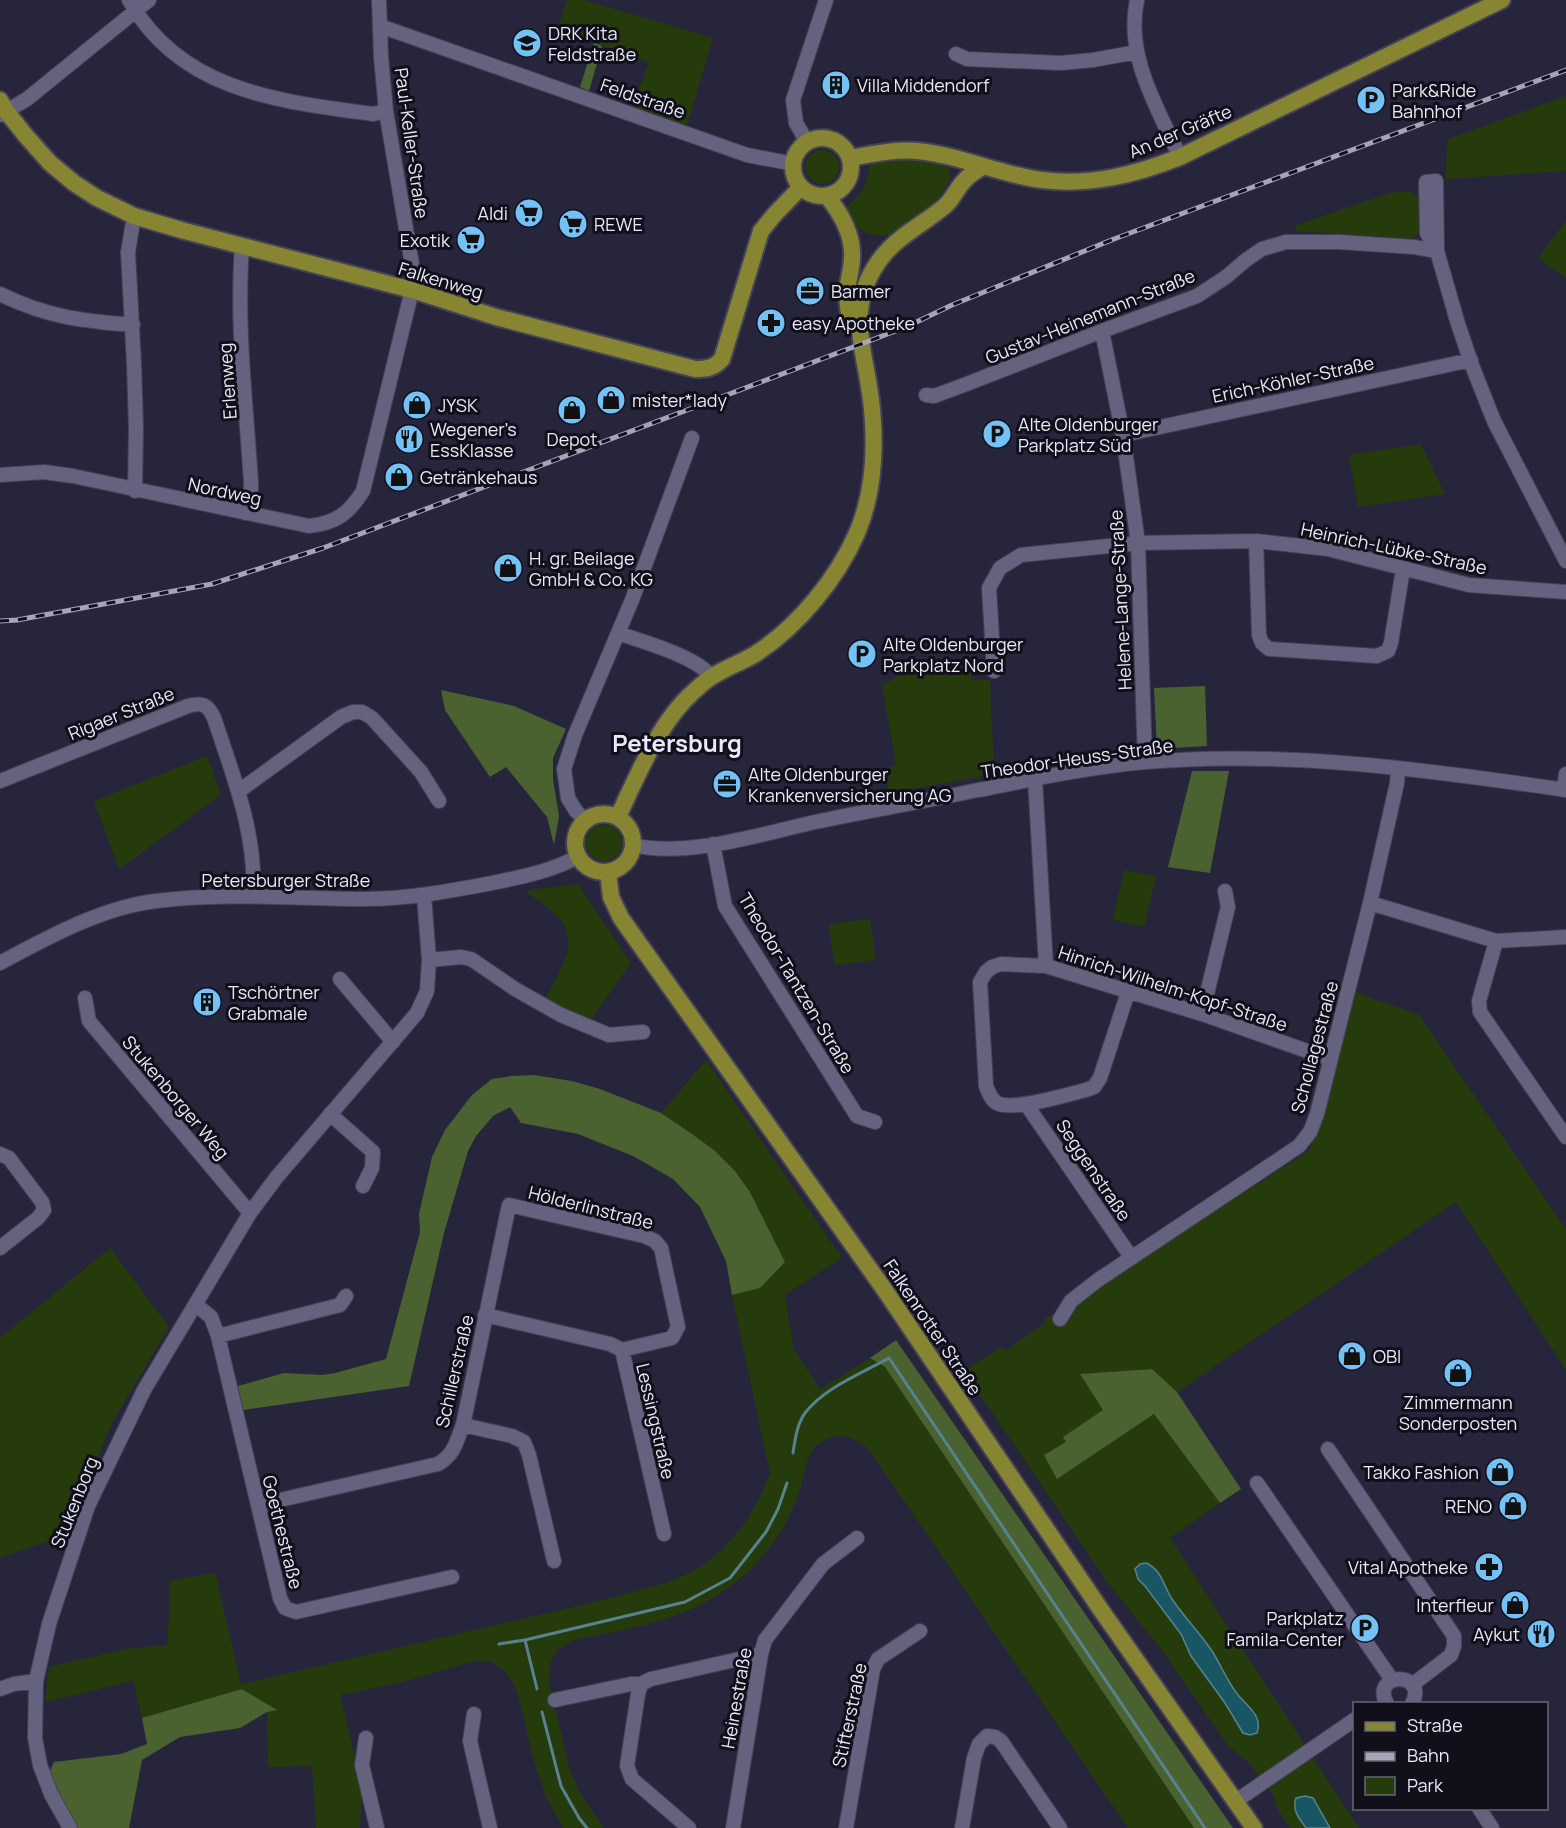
<svg xmlns="http://www.w3.org/2000/svg" width="1566" height="1828" viewBox="0 0 1566 1828" font-family="Manrope,sans-serif">
<style>
.green{fill:#263b0c}
.forest{fill:#4a6230}
.water{fill:#195663;stroke:#578290;stroke-width:1.5}
.lines{fill:none;stroke-linecap:round;stroke-linejoin:round}
.stream{stroke:#578290;stroke-width:3}
.minor-casing{stroke:#444256;stroke-width:16}
.major-casing{stroke:#444256;stroke-width:20}
.minor{stroke:#64627e;stroke-width:14}
.major{stroke:#878432;stroke-width:16}
.rail-casing{stroke:#a6a5b8;stroke-width:5}
.rail{stroke:#100f1a;stroke-width:3;stroke-dasharray:9;stroke-linecap:butt}
.labels{text-anchor:middle;dominant-baseline:central;stroke-width:6;stroke-linejoin:round;paint-order:stroke}
.poi-label{font-size:18px;fill:#e8e8f8;stroke:#100f1a;text-anchor:start}
.street-label{font-size:18px;fill:#e8e8f8;stroke:#100f1a}
.district-label{font-size:24px;font-weight:bold;fill:#e8e8f8;stroke:#100f1a}
</style>
<rect width="100%" height="100%" fill="#27253c"/>
<path class="green" d="M567,0H584L713,38L685,132L630,113L649,62L557,30Z
M1566,96V171L1445,179L1448,139Z
M805 167a17 17 0 1 1 34 0a17 17 0 1 1-34 0Z
M900,159C910,159 942,158 948,168C959,186 916,223 901,231C888,238 869,237 857,227C851,222 848,215 844,209C860,197 870,183 869,163Z
M1406,191L1414,193L1419,198L1420,231L1413,239L1297,231L1294,226L1390,193Z
M1566,221V278L1538,258Z
M1421,444L1445,494L1358,507L1349,455Z
M971,669V680H990L994,774L889,793L885,768L896,766L882,685L906,672Z
M207,756L221,795L119,869L94,801Z
M586 843a18 18 0 1 1 36 0a18 18 0 1 1-36 0Z
M1124,870L1156,876L1144,927L1113,920Z
M578,884L631,963L589,1022L544,1001C573,948 586,929 527,893L529,890Z
M870,919L876,960L834,965L829,924Z
M1355,992L1419,1015L1566,1229V1370L1456,1202L1177,1392L1152,1369L1080,1374L1104,1410L1064,1437L1067,1442L1057,1479L1154,1414L1220,1503L1170,1538L1359,1828H1290L1276,1807L1274,1796L1250,1764L1228,1746L1167,1657L1106,1580L964,1371L1001,1347L1005,1351L1045,1323V1319L1309,1151L1326,1108Z
M706,1060L842,1258L785,1295L794,1350L820,1389L870,1358L885,1367L1194,1828H1128L870,1451C855,1436 835,1430 817,1445C806,1455 805,1473 801,1487C797,1498 793,1507 789,1517C767,1561 727,1596 682,1613C648,1627 610,1632 575,1640C555,1649 548,1659 549,1681L570,1771L582,1796L604,1828H563L546,1797L532,1755L521,1705L514,1684L504,1670L490,1661H475L399,1683L340,1695L362,1787L360,1828H316L312,1766L268,1767L267,1712L276,1710L242,1689L142,1718L133,1681L45,1702L49,1667L126,1649L167,1645L169,1614V1581L215,1573L241,1684C340,1661 440,1638 539,1615C572,1607 605,1600 637,1591C656,1585 675,1581 693,1571C731,1549 755,1514 770,1473L732,1295L760,1288L785,1262L750,1192L735,1171L692,1134L661,1113Z
M110,1248L169,1327L113,1421L65,1535L0,1558V1338Z"/>
<path class="forest" d="M594,43L602,46L589,91L580,87Z
M1205,686L1207,746L1157,749L1154,688Z
M441,690L514,706L566,729L553,758V780L559,816L554,845L547,817L506,767L490,777L445,710Z
M1192,771H1229L1210,873L1168,867Z
M534,1075L572,1081L600,1089L661,1113L692,1134L715,1151L735,1171L750,1192L785,1262L760,1288L732,1295L726,1261L700,1207L673,1179L633,1156L578,1134L521,1123L510,1107L493,1116L476,1136L468,1151L444,1233L409,1386L243,1410L238,1386L284,1373L322,1375L335,1373L386,1359L420,1232L419,1214L432,1157L445,1130L472,1095L492,1079L512,1076Z
M896,1340L1233,1828H1194L885,1367L870,1358Z
M1152,1369L1177,1392L1241,1489L1220,1503L1154,1414L1057,1479L1044,1455L1066,1442L1063,1437L1103,1410L1080,1374Z
M242,1689L277,1710L267,1712L240,1728L180,1737L142,1760L129,1828H75L63,1809L49,1773L54,1762L121,1754L147,1744L142,1718Z"/>
<path class="water" d="M1146,1563C1162,1570 1163,1585 1172,1599C1184,1617 1200,1633 1212,1651C1221,1665 1227,1681 1238,1695C1248,1707 1263,1716 1257,1733L1250,1735L1243,1733L1225,1703L1191,1656L1181,1634L1145,1586L1138,1579L1135,1569L1140,1564Z
M1305,1796L1313,1798L1330,1828H1306C1299,1818 1292,1811 1296,1798Z"/>
<g class="lines">
<path class="stream" d="M793,1453C795,1440 797,1424 805,1413C824,1388 862,1373 889,1358L1205,1828
M525,1640L537,1689
M499,1644L525,1640L685,1602L730,1578L766,1532L778,1509L787,1483
M542,1712L561,1786L579,1818L587,1828"/>
<g class="minor-casing">
<path id="minor" d="M129,0C181,92 279,101 373,114L386,111
M1137,0C1125,56 1157,107 1180,157
M380,26L747,155L794,164
M956,54L967,59L1061,63L1093,60L1137,52
M0,115L27,99L149,0
M807,142L796,123L793,100L826,0
M134,216L128,252L134,364L136,426L135,491
M242,246C236,324 246,404 251,482V495L246,513
M1437,251L1436,181L1426,182L1427,233L1437,251L1458,324L1473,368L1494,421L1566,561
M0,294C47,317 82,321 133,325
M1102,331L1123,435L1138,543L1145,762
M926,395L934,396L964,385L1102,331L1197,296L1226,277L1246,260L1262,249L1286,242H1339L1414,247L1437,251
M1123,435L1471,360
M0,475L44,472L73,476L309,526C337,523 349,513 363,491L412,290L413,270L386,111L381,57L379,0
M1256,541L1259,635L1262,643L1269,649L1377,656L1388,651L1391,643L1403,569
M618,633C643,642 696,656 712,677
M994,671L989,588L1000,568L1021,555L1138,543L1256,541L1328,549L1469,585L1566,592
M1035,779L1046,966
M0,781L188,706C203,702 208,705 214,718C233,775 257,835 253,896
M1564,790L1566,774
M239,791L341,717L353,712H362L372,718L421,772L439,801
M586,821L576,811L568,798L564,769L575,735L632,600L692,438
M713,844L725,906L857,1116L875,1122
M633,845C687,858 761,834 815,822C868,811 921,802 973,791C1030,780 1088,767 1146,762C1285,750 1428,770 1566,790
M1370,903L1496,941L1566,937
M1496,941L1479,1001L1480,1012L1566,1137
M429,960L461,957L471,959L515,989L561,1015L609,1035L643,1032
M0,963C46,938 103,907 156,901C226,892 295,899 366,899C408,899 450,891 492,883C521,877 553,871 579,856
M340,979L393,1042
M1128,992L1100,1078L1094,1087L1086,1090C1066,1095 1017,1110 999,1104C991,1101 989,1093 986,1086L980,982L986,972L992,967L1001,964L1046,966L1202,1014L1330,1059
M85,998L89,1021L250,1213
M1202,1014L1228,907L1225,891
M1026,1104L1131,1257
M330,1114L373,1152L372,1168L363,1186
M0,1154L9,1158L42,1202L44,1210L38,1218L0,1248
M196,1305L211,1317L218,1336L280,1598L285,1608L296,1612L452,1577
M485,1315L610,1344L622,1350L664,1534
M1060,1319L1071,1301L1098,1280L1299,1146L1310,1132L1317,1114L1370,903L1397,783L1398,769
M218,1336L340,1305L346,1296
M463,1425L512,1436L524,1442L529,1455L554,1561
M1328,1449L1454,1636V1646L1451,1655L1412,1685
M1257,1483L1392,1680
M258,1505L438,1464C455,1454 456,1442 463,1425L509,1205L644,1236L655,1241L661,1248L678,1327L672,1338L622,1350
M0,1689L14,1684L36,1681
M555,1700L631,1684H641
M1387,1704C1369,1672 1429,1670 1412,1704
M474,1714L470,1741L490,1828
M366,1738L362,1765L377,1828
M1236,1801L1354,1720
M1479,1808L1492,1828
M70,1828L51,1794L40,1765L35,1738L36,1681L49,1624L88,1506L144,1390L250,1213L276,1178L417,1013L427,991L429,960L424,895
M689,1828L632,1779L627,1766L638,1694L641,1684L651,1679L761,1654
M733,1828L761,1654L765,1640L823,1564L857,1538
M846,1828L873,1669L878,1659L920,1631
M962,1828L974,1758L979,1744L987,1736L995,1737L1001,1741L1060,1828"/>
</g>
<g class="major-casing">
<path id="major" d="M0,100L6,111L26,136L50,163L74,183L97,198L134,216L181,230L412,290L496,317L695,369C707,369 714,368 722,359L761,231L775,214L801,187
M793 167a29 29 0 1 1 58 0a29 29 0 1 1-58 0Z
M850,158C873,154 895,149 918,151C960,155 1000,175 1042,180C1090,186 1135,175 1180,157L1502,0
M827,196C839,211 851,231 852,251C853,262 850,273 848,284C846,298 848,312 852,326
M575 843a29 29 0 1 1 58 0a29 29 0 1 1-58 0Z
M618,817C635,780 657,729 685,700C693,692 703,682 713,676C727,667 743,662 757,653C798,626 837,579 857,533C874,493 876,451 872,409C867,352 842,308 882,257C898,236 925,223 945,206C953,199 957,188 964,181C969,175 976,171 982,167
M608,872L611,897L621,918L884,1289L1101,1610L1254,1828"/>
</g>
<use href="#minor" class="minor"/>
<use href="#major" class="major"/>
<g class="rail-casing">
<path id="rail" d="M0,621L17,620L212,584L323,548L906,327L952,305L1114,239L1566,70"/>
</g>
<use href="#rail" class="rail"/>
</g>
<defs>
<g id="school-disc" transform="scale(1.5)"><circle r="9.5" fill="#73c1f5" stroke="#100f1a"/><path d="M0-5L7-2L0 1L-7-2ZM-4 1L0 2.5L4 1V4Q0 6-4 4Z" fill="#111"/></g>
<g id="building-disc" transform="scale(1.5)"><circle r="9.5" fill="#73c1f5" stroke="#100f1a"/><path d="M-4-6H4V6H1V3H-1V6H-4ZM-2.5-4.3h1.7v1.8h-1.7ZM.8-4.3h1.7v1.8H.8ZM-2.5-1h1.7V.8h-1.7ZM.8-1h1.7V.8H.8Z" fill="#111"/></g>
<g id="parking-disc" transform="scale(1.5)"><circle r="9.5" fill="#73c1f5" stroke="#100f1a"/><path d="M-3.5-5.5H1a3.5 3.5 0 0 1 0 7H-1V5.5H-3.5ZM-1-3.4V-.6H.8a1.4 1.4 0 0 0 0-2.8Z" fill="#111"/></g>
<g id="supermarket-disc" transform="scale(1.5)"><circle r="9.5" fill="#73c1f5" stroke="#100f1a"/><path d="M-6-5.5h2.5l.6 2H6L4.5 2H-2.5L-4.4-4H-6ZM-1.5 3.2a1.3 1.3 0 1 0 .1 0ZM3 3.2a1.3 1.3 0 1 0 .1 0Z" fill="#111"/></g>
<g id="office-disc" transform="scale(1.5)"><circle r="9.5" fill="#73c1f5" stroke="#100f1a"/><path d="M-6-3h4V-5.5h4V-3h4V5H-6ZM-1-4.5V-3h2v-1.5ZM-6 0V1H6V0Z" fill="#111"/></g>
<g id="pharmacy-disc" transform="scale(1.5)"><circle r="9.5" fill="#73c1f5" stroke="#100f1a"/><path d="M-2-6h4v4h4v4h-4v4h-4v-4h-4v-4h4Z" fill="#111"/></g>
<g id="shop-disc" transform="scale(1.5)"><circle r="9.5" fill="#73c1f5" stroke="#100f1a"/><path d="M-5-2.5h2.3a2.7 3.5 0 0 1 5.4 0H5L5.5 6h-11ZM-1.5-2.5h3a1.5 2.3 0 0 0-3 0Z" fill="#111"/></g>
<g id="restaurant-disc" transform="scale(1.5)"><circle r="9.5" fill="#73c1f5" stroke="#100f1a"/><path d="M-5-6h1v4h1v-4h1v4h1v-4h1v5L-1.5 .5V6h-2V.5L-5-1ZM5-6V6H3V1.5H1.5Q1.5-4 5-6Z" fill="#111"/></g>
</defs>
<g fill-rule="evenodd">
<use href="#school-disc" x="527" y="43"/>
<use href="#building-disc" x="836" y="85"/>
<use href="#parking-disc" x="1371" y="100"/>
<use href="#supermarket-disc" x="529" y="213"/>
<use href="#supermarket-disc" x="573" y="224"/>
<use href="#supermarket-disc" x="471" y="240"/>
<use href="#office-disc" x="810" y="291"/>
<use href="#pharmacy-disc" x="771" y="323"/>
<use href="#shop-disc" x="611" y="400"/>
<use href="#shop-disc" x="417" y="405"/>
<use href="#shop-disc" x="572" y="410"/>
<use href="#parking-disc" x="997" y="434"/>
<use href="#restaurant-disc" x="409" y="439"/>
<use href="#shop-disc" x="399" y="477"/>
<use href="#shop-disc" x="508" y="568"/>
<use href="#parking-disc" x="862" y="654"/>
<use href="#office-disc" x="727" y="784"/>
<use href="#building-disc" x="207" y="1002"/>
<use href="#shop-disc" x="1352" y="1356"/>
<use href="#shop-disc" x="1458" y="1373"/>
<use href="#shop-disc" x="1500" y="1472"/>
<use href="#shop-disc" x="1513" y="1506"/>
<use href="#pharmacy-disc" x="1489" y="1567"/>
<use href="#shop-disc" x="1515" y="1605"/>
<use href="#parking-disc" x="1365" y="1628"/>
<use href="#restaurant-disc" x="1541" y="1634"/>
</g>
<g class="labels">
<g class="poi-label">
<text x="548" y="33">DRK Kita<tspan x="548" dy="21">Feldstraße</tspan></text>
<text x="857" y="85">Villa Middendorf</text>
<text x="1392" y="90">Park&amp;Ride<tspan x="1392" dy="21">Bahnhof</tspan></text>
<text x="508" y="213" text-anchor="end">Aldi</text>
<text x="594" y="224">REWE</text>
<text x="450" y="240" text-anchor="end">Exotik</text>
<text x="831" y="291">Barmer</text>
<text x="792" y="323">easy Apotheke</text>
<text x="632" y="400">mister*lady</text>
<text x="438" y="405">JYSK</text>
<text x="1018" y="424">Alte Oldenburger<tspan x="1018" dy="21">Parkplatz Süd</tspan></text>
<text x="430" y="429">Wegener's<tspan x="430" dy="21">EssKlasse</tspan></text>
<text x="572" y="439" text-anchor="middle">Depot</text>
<text x="420" y="477">Getränkehaus</text>
<text x="529" y="558">H. gr. Beilage<tspan x="529" dy="21">GmbH &amp; Co. KG</tspan></text>
<text x="883" y="644">Alte Oldenburger<tspan x="883" dy="21">Parkplatz Nord</tspan></text>
<text x="748" y="774">Alte Oldenburger<tspan x="748" dy="21">Krankenversicherung AG</tspan></text>
<text x="228" y="992">Tschörtner<tspan x="228" dy="21">Grabmale</tspan></text>
<text x="1373" y="1356">OBI</text>
<text x="1458" y="1402" text-anchor="middle">Zimmermann<tspan x="1458" dy="21">Sonderposten</tspan></text>
<text x="1479" y="1472" text-anchor="end">Takko Fashion</text>
<text x="1492" y="1506" text-anchor="end">RENO</text>
<text x="1468" y="1567" text-anchor="end">Vital Apotheke</text>
<text x="1494" y="1605" text-anchor="end">Interfleur</text>
<text x="1344" y="1618" text-anchor="end">Parkplatz<tspan x="1344" dy="21">Famila-Center</tspan></text>
<text x="1520" y="1634" text-anchor="end">Aykut</text>
</g>
<g class="street-label">
<text transform="translate(643 98) rotate(19)">Feldstraße</text>
<text transform="translate(1180 131) rotate(-23)">An der Gräfte</text>
<text transform="translate(412 143) rotate(82)">Paul-Keller-Straße</text>
<text transform="translate(441 280) rotate(17)">Falkenweg</text>
<text transform="translate(1090 316) rotate(-22)">Gustav-Heinemann-Straße</text>
<text transform="translate(1293 379) rotate(-12)">Erich-Köhler-Straße</text>
<text transform="translate(227 381) rotate(-94)">Erlenweg</text>
<text transform="translate(225 491) rotate(12)">Nordweg</text>
<text transform="translate(1394 548) rotate(12)">Heinrich-Lübke-Straße</text>
<text transform="translate(1120 600) rotate(-93)">Helene-Lange-Straße</text>
<text transform="translate(121 713) rotate(-22)">Rigaer Straße</text>
<text transform="translate(1077 758) rotate(-8)">Theodor-Heuss-Straße</text>
<text x="286" y="880">Petersburger Straße</text>
<text transform="translate(797 983) rotate(59)">Theodor-Tantzen-Straße</text>
<text transform="translate(1173 988) rotate(18)">Hinrich-Wilhelm-Kopf-Straße</text>
<text transform="translate(1314 1047) rotate(-75)">Schollagestraße</text>
<text transform="translate(176 1097) rotate(50)">Stukenborger Weg</text>
<text transform="translate(1094 1170) rotate(56)">Seggenstraße</text>
<text transform="translate(591 1207) rotate(14)">Hölderlinstraße</text>
<text transform="translate(933 1327) rotate(56)">Falkenrotter Straße</text>
<text transform="translate(454 1371) rotate(-77)">Schillerstraße</text>
<text transform="translate(656 1421) rotate(77)">Lessingstraße</text>
<text transform="translate(74 1502) rotate(-68)">Stukenborg</text>
<text transform="translate(283 1532) rotate(76)">Goethestraße</text>
<text transform="translate(736 1698) rotate(-80)">Heinestraße</text>
<text transform="translate(849 1715) rotate(-78)">Stifterstraße</text>
</g>
<g class="district-label">
<text x="677" y="742">Petersburg</text>
</g>
</g>
<rect x="1353" y="1702" width="195" height="108" fill="#100f1a" stroke="#666673" stroke-width="1.5"/>
<rect x="1365" y="1722" width="30" height="9" fill="#878432" stroke="#666673" stroke-width="1.5"/>
<text x="1407" y="1732" font-size="18" fill="#e8e8f8">Straße</text>
<rect x="1365" y="1752" width="30" height="9" fill="#a6a5b8" stroke="#666673" stroke-width="1.5"/>
<text x="1407" y="1762" font-size="18" fill="#e8e8f8">Bahn</text>
<rect x="1365" y="1777" width="30" height="18" fill="#263b0c" stroke="#666673" stroke-width="1.5"/>
<text x="1407" y="1792" font-size="18" fill="#e8e8f8">Park</text>
</svg>
